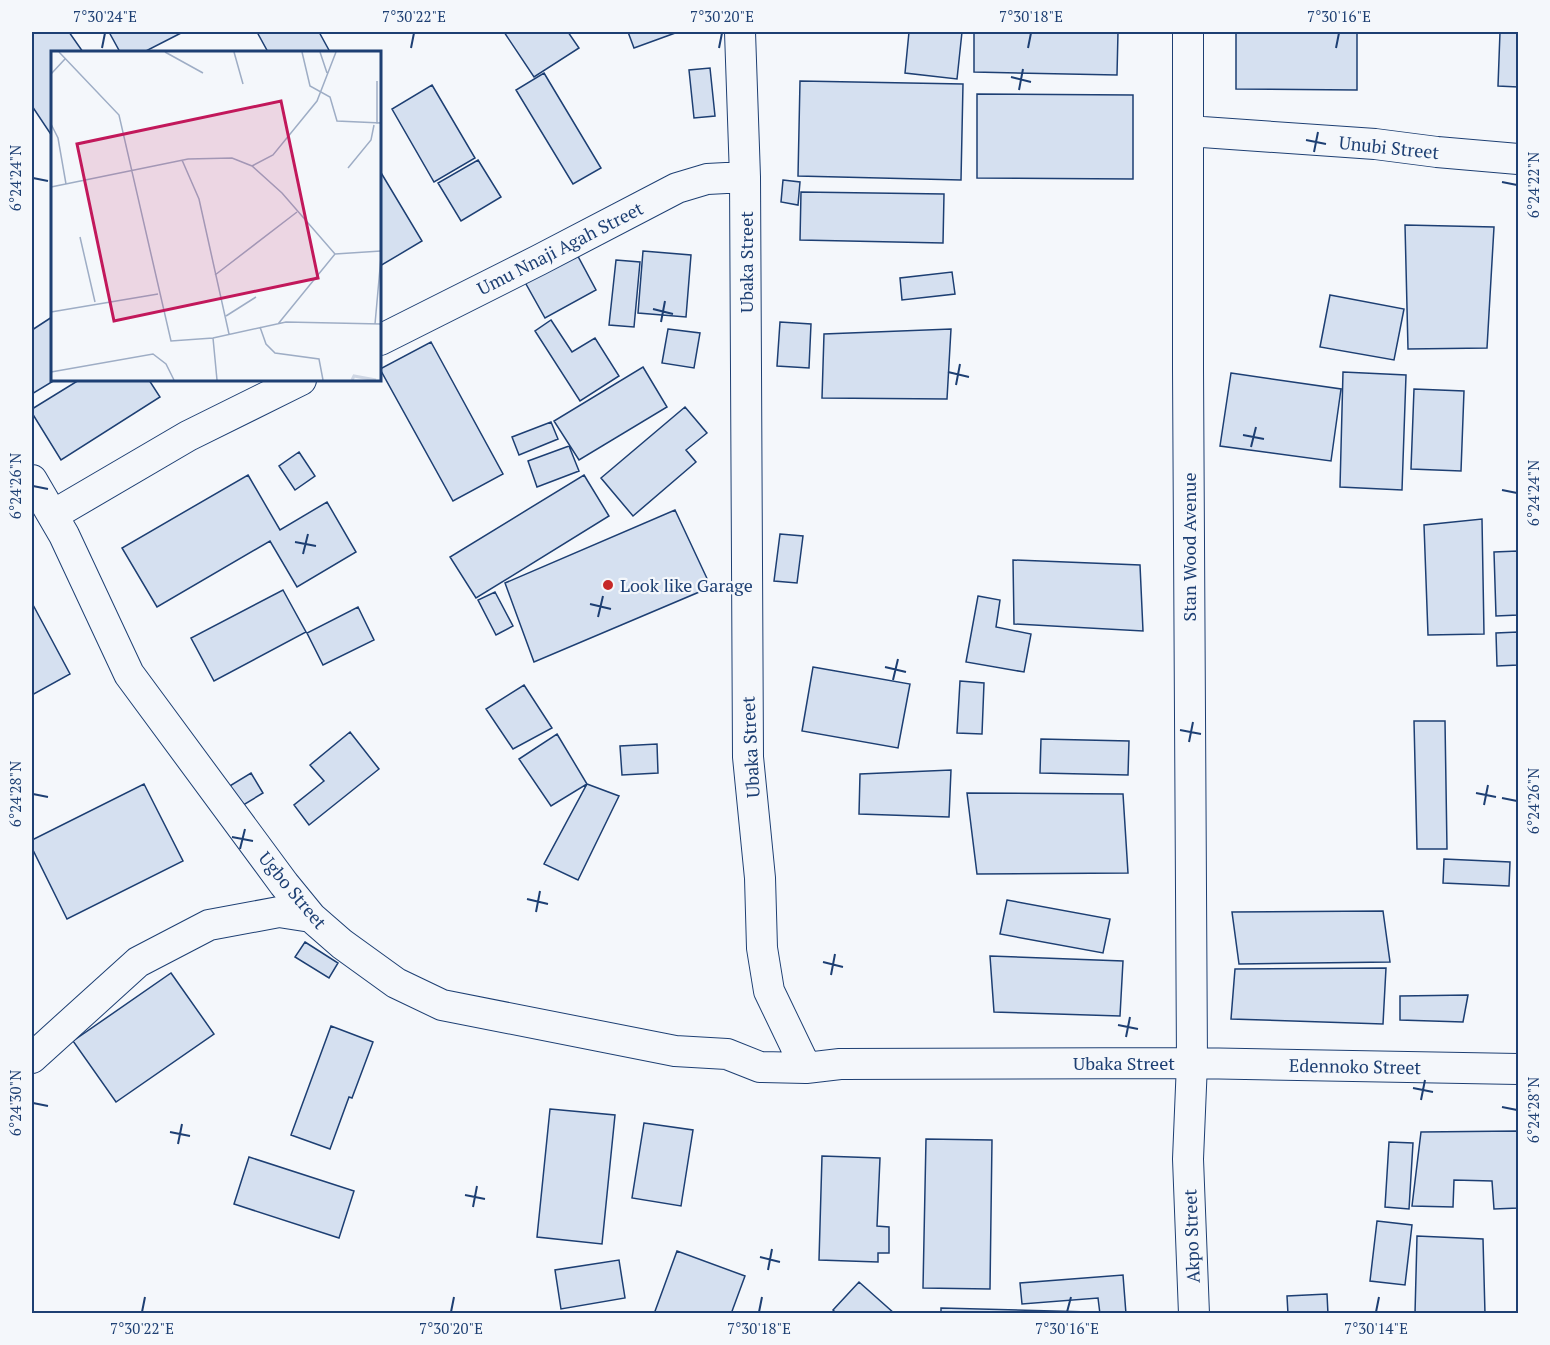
<svg xmlns="http://www.w3.org/2000/svg" width="1550" height="1345" viewBox="0 0 1550 1345" font-family="'PT Serif',serif">
<style>
.building{fill:#d5e0f0;stroke:#1d3f73;stroke-width:1.5}
.lines{fill:none;stroke-linecap:round;stroke-linejoin:round}
.minor-casing{stroke:#1d3f73;stroke-width:32}
.minor{stroke:#f4f7fb;stroke-width:30}
.ticks{fill:none;stroke:#1d3f73;stroke-width:2}
.poi-dot{fill:#c62828;stroke:#f4f7fb;stroke-width:2}
.labels{text-anchor:middle;dominant-baseline:central;stroke-width:4.5;stroke-linejoin:round;paint-order:stroke}
.street-label{font-size:18px;fill:#1d3f73;stroke:#f4f7fb}
.poi-label{font-size:18px;fill:#1d3f73;stroke:#f4f7fb;text-anchor:start}
.inset-river{fill:none;stroke:#cfd7e4;stroke-width:3}
.inset-road{fill:none;stroke:#9eadc5;stroke-width:1.5}
.view{fill:#c2185b;fill-opacity:0.15;stroke:#c2185b;stroke-width:3}
.inset-edge{fill:none;stroke:#1d3f73;stroke-width:3}
.neatline{fill:none;stroke:#1d3f73;stroke-width:2}
.ticks-label{font-size:15px;text-anchor:middle;fill:#1d3f73}
</style>
<rect width="100%" height="100%" fill="#f4f7fb"/>
<path class="building" d="M32,32H69L83,52H52V136L32,106Z
M109,32H183L144,52H120Z
M257,32H319L330,52H268Z
M504,32H568L579,48L534,77Z
M628,32H678L634,48Z
M909,32H962L957,79L905,73Z
M974,32H1118L1117,75L974,72Z
M1236,32H1357V90L1236,89Z
M1500,32H1518V87L1498,86Z
M710,68L715,116L694,118L689,70Z
M544,73L601,168L573,184L516,90Z
M800,81L963,84L961,180L798,176Z
M432,85L475,158L434,182L392,109Z
M977,94L1133,95V179L977,178Z
M478,160L501,197L461,221L438,183Z
M380,171L422,241L380,266Z
M783,180L800,182L798,205L781,202Z
M801,192L944,194L943,243L800,240Z
M1405,225L1494,227L1487,348L1408,349Z
M573,247L596,290L545,318L521,275Z
M643,251L691,255L686,317L638,313Z
M616,260L640,262L634,327L609,325Z
M952,272L955,294L902,300L900,278Z
M1330,295L1404,309L1394,360L1320,347Z
M52,317V380H55L32,394V330Z
M551,320L572,352L595,338L619,376L580,401L535,331Z
M780,322L811,324L809,368L777,366Z
M668,329L700,333L694,368L662,363Z
M951,329L947,399L822,398L824,334Z
M431,342L503,474L453,501L380,369Z
M643,367L667,407L579,460L554,421Z
M1343,372L1406,375L1402,490L1340,487Z
M1231,373L1341,389L1331,461L1220,446Z
M79,380H149L160,397L61,460L32,413V409Z
M1414,389L1464,391L1461,471L1411,469Z
M685,407L707,433L686,450L696,462L633,516L601,478Z
M551,422L558,439L519,455L512,437Z
M569,446L579,471L537,487L528,461Z
M299,452L315,476L295,490L279,466Z
M248,475L280,530L327,502L356,552L297,587L270,541L157,607L122,548Z
M584,475L609,516L476,598L450,557Z
M675,510L711,587L534,662L505,583Z
M1482,519L1484,634L1428,635L1424,525Z
M780,534L803,536L797,583L774,581Z
M1518,551V615L1496,616L1494,552Z
M1013,560L1140,565L1143,631L1014,624Z
M283,590L306,632L214,681L191,638Z
M495,592L513,626L496,635L478,600Z
M978,596L1000,600L996,627L1031,634L1024,672L966,662Z
M32,603L70,674L32,695Z
M358,607L374,640L323,665L307,633Z
M1518,632V665L1497,666L1496,633Z
M813,667L910,684L898,748L802,731Z
M960,681L984,683L982,734L957,733Z
M524,685L552,728L513,749L486,709Z
M1414,721H1445L1447,849H1417Z
M350,732L379,769L309,825L294,805L324,781L310,765Z
M557,734L587,784L551,806L519,759Z
M1041,739L1129,741L1128,775L1040,773Z
M657,744L658,773L622,775L620,746Z
M951,770L949,817L859,814L860,774Z
M251,773L263,793L240,807L228,787Z
M144,784L183,861L67,919L32,848V840Z
M587,784L619,796L578,880L544,864Z
M967,793L1123,794L1128,873L977,874Z
M1444,859L1510,862L1509,886L1443,883Z
M1007,900L1110,919L1103,953L1000,934Z
M1383,911L1390,962L1239,964L1232,912Z
M305,942L338,963L329,978L295,957Z
M990,956L1123,961L1120,1016L994,1012Z
M1386,968L1383,1024L1231,1019L1235,969Z
M171,973L214,1034L116,1102L73,1041Z
M1468,995L1463,1022L1400,1020V996Z
M331,1026L373,1042L352,1098L349,1097L330,1149L291,1135Z
M550,1109L615,1115L602,1244L537,1237Z
M644,1123L693,1130L681,1206L632,1198Z
M1518,1131V1208L1494,1209L1492,1181L1454,1180L1453,1207L1412,1206L1421,1132Z
M926,1139L992,1140L990,1289L923,1288Z
M1389,1142L1413,1143L1409,1209L1385,1207Z
M822,1156L880,1158L877,1226L889,1227V1253H878V1262L819,1260Z
M249,1157L354,1191L339,1238L234,1204Z
M1377,1221L1412,1225L1405,1285L1370,1281Z
M1417,1236L1483,1239L1485,1314H1415Z
M677,1251L745,1276L731,1314H654Z
M619,1260L625,1298L561,1309L555,1270Z
M1123,1275L1126,1314H1100L1098,1298L1022,1304L1020,1283Z
M859,1282L895,1314H837L833,1310Z
M1327,1294L1328,1314H1288L1287,1296Z
M941,1308L1090,1312V1314H941Z"/>
<g class="lines">
<g class="minor-casing">
<path id="minor" d="M740,32L745,177L748,757L760,878L762,948L769,991L806,1068
M1188,32V369L1192,1063L1188,1159L1194,1314
M1188,131L1375,144L1437,152L1518,159
M380,340L539,260L677,188L707,179L745,177
M32,480L64,535L129,674L284,884L311,917L342,944L396,983L442,1005L675,1051L727,1054L760,1067L806,1068L840,1064L1192,1063L1518,1069
M53,515L188,436L301,380
M32,1058L138,962L209,925L279,912L311,917"/>
</g>
<use href="#minor" class="minor"/>
</g>
<path class="ticks" d="M102,48L105,33M411,48L414,33M719,48L722,33M1028,48L1031,33M1336,48L1339,33M1011,77L1031,82M1019,90L1023,69M1306,140L1326,144M1314,152L1318,132M33,178L48,181M1502,182L1517,185M653,309L673,314M661,322L665,301M948,372L969,377M956,385L960,364M1243,435L1264,439M1251,447L1256,427M33,486L48,489M1502,490L1517,493M295,542L316,546M303,554L308,534M590,604L611,609M598,617L603,596M885,667L906,672M893,680L898,659M1180,730L1201,734M1189,742L1193,722M1476,793L1496,797M33,794L48,797M1502,798L1517,801M1484,805L1488,785M232,837L253,841M240,849L245,829M527,899L548,904M536,912L540,891M823,962L843,967M831,975L835,954M1118,1025L1138,1029M1126,1037L1130,1017M1413,1088L1433,1092M1421,1100L1425,1080M33,1103L48,1106M1502,1107L1517,1110M170,1132L190,1136M178,1144L182,1124M465,1195L485,1199M473,1207L477,1186M760,1257L780,1262M768,1270L772,1249M142,1312L145,1297M451,1312L454,1297M759,1312L762,1297M1067,1312L1071,1297M1376,1312L1379,1297"/>
<circle class="poi-dot" cx="608" cy="585" r="6"/>
<g class="labels">
<g class="street-label">
<text transform="translate(1389 147) rotate(6)">Unubi Street</text>
<text transform="translate(560 248) rotate(-27)">Umu Nnaji Agah Street</text>
<text transform="translate(746 262) rotate(-90)">Ubaka Street</text>
<text transform="translate(1189 547) rotate(-90)">Stan Wood Avenue</text>
<text transform="translate(750 747) rotate(-93)">Ubaka Street</text>
<text transform="translate(293 890) rotate(50)">Ugbo Street</text>
<text x="1124" y="1063">Ubaka Street</text>
<text transform="translate(1355 1066) rotate(1)">Edennoko Street</text>
<text transform="translate(1191 1236) rotate(-92)">Akpo Street</text>
</g>
<g class="poi-label">
<text x="620" y="585">Look like Garage</text>
</g>
</g>
<g transform="translate(51 51)">
<rect width="330" height="330" fill="#f4f7fb"/>
<path class="inset-river" d="M301,329L303,325L325,329"/>
<path class="inset-road" d="M8,1L68,64L120,290L162,287L235,271L330,273M114,1L152,22M183,1L192,33M251,1L259,35L279,46L286,70L330,72M269,1L276,22M0,23L14,8M326,30V73M0,73L7,87L15,133M131,109L148,148L178,283M201,115L222,104L266,50L285,1M297,117L320,89L323,74M0,136L137,108L181,107L201,115L231,142L284,203L227,273M29,186L44,251M284,203L330,200M164,224L246,161M0,261L107,243M175,265L205,246M324,273L330,206M209,276L215,293L224,302L268,308L272,329M162,287L166,329M0,321L102,303L115,313L123,329"/>
<path class="view" d="M230,50L267,227L63,270L26,93Z"/>
<rect width="330" height="330" class="inset-edge"/>
</g>
<rect width="1550" height="1345" fill="none" stroke="#f4f7fb" stroke-width="66"/>
<rect x="33" y="33" width="1484" height="1279" class="neatline"/>
<g class="ticks-label">
<text x="105" y="22">7°30'24"E</text>
<text x="414" y="22">7°30'22"E</text>
<text x="722" y="22">7°30'20"E</text>
<text x="1031" y="22">7°30'18"E</text>
<text x="1339" y="22">7°30'16"E</text>
<text transform="translate(16 178) rotate(-90)" y="5">6°24'24"N</text>
<text transform="translate(1534 185) rotate(-90)" y="5">6°24'22"N</text>
<text transform="translate(16 486) rotate(-90)" y="5">6°24'26"N</text>
<text transform="translate(1534 493) rotate(-90)" y="5">6°24'24"N</text>
<text transform="translate(16 794) rotate(-90)" y="5">6°24'28"N</text>
<text transform="translate(1534 801) rotate(-90)" y="5">6°24'26"N</text>
<text transform="translate(16 1103) rotate(-90)" y="5">6°24'30"N</text>
<text transform="translate(1534 1110) rotate(-90)" y="5">6°24'28"N</text>
<text x="142" y="1334">7°30'22"E</text>
<text x="451" y="1334">7°30'20"E</text>
<text x="759" y="1334">7°30'18"E</text>
<text x="1067" y="1334">7°30'16"E</text>
<text x="1376" y="1334">7°30'14"E</text>
</g>
</svg>
